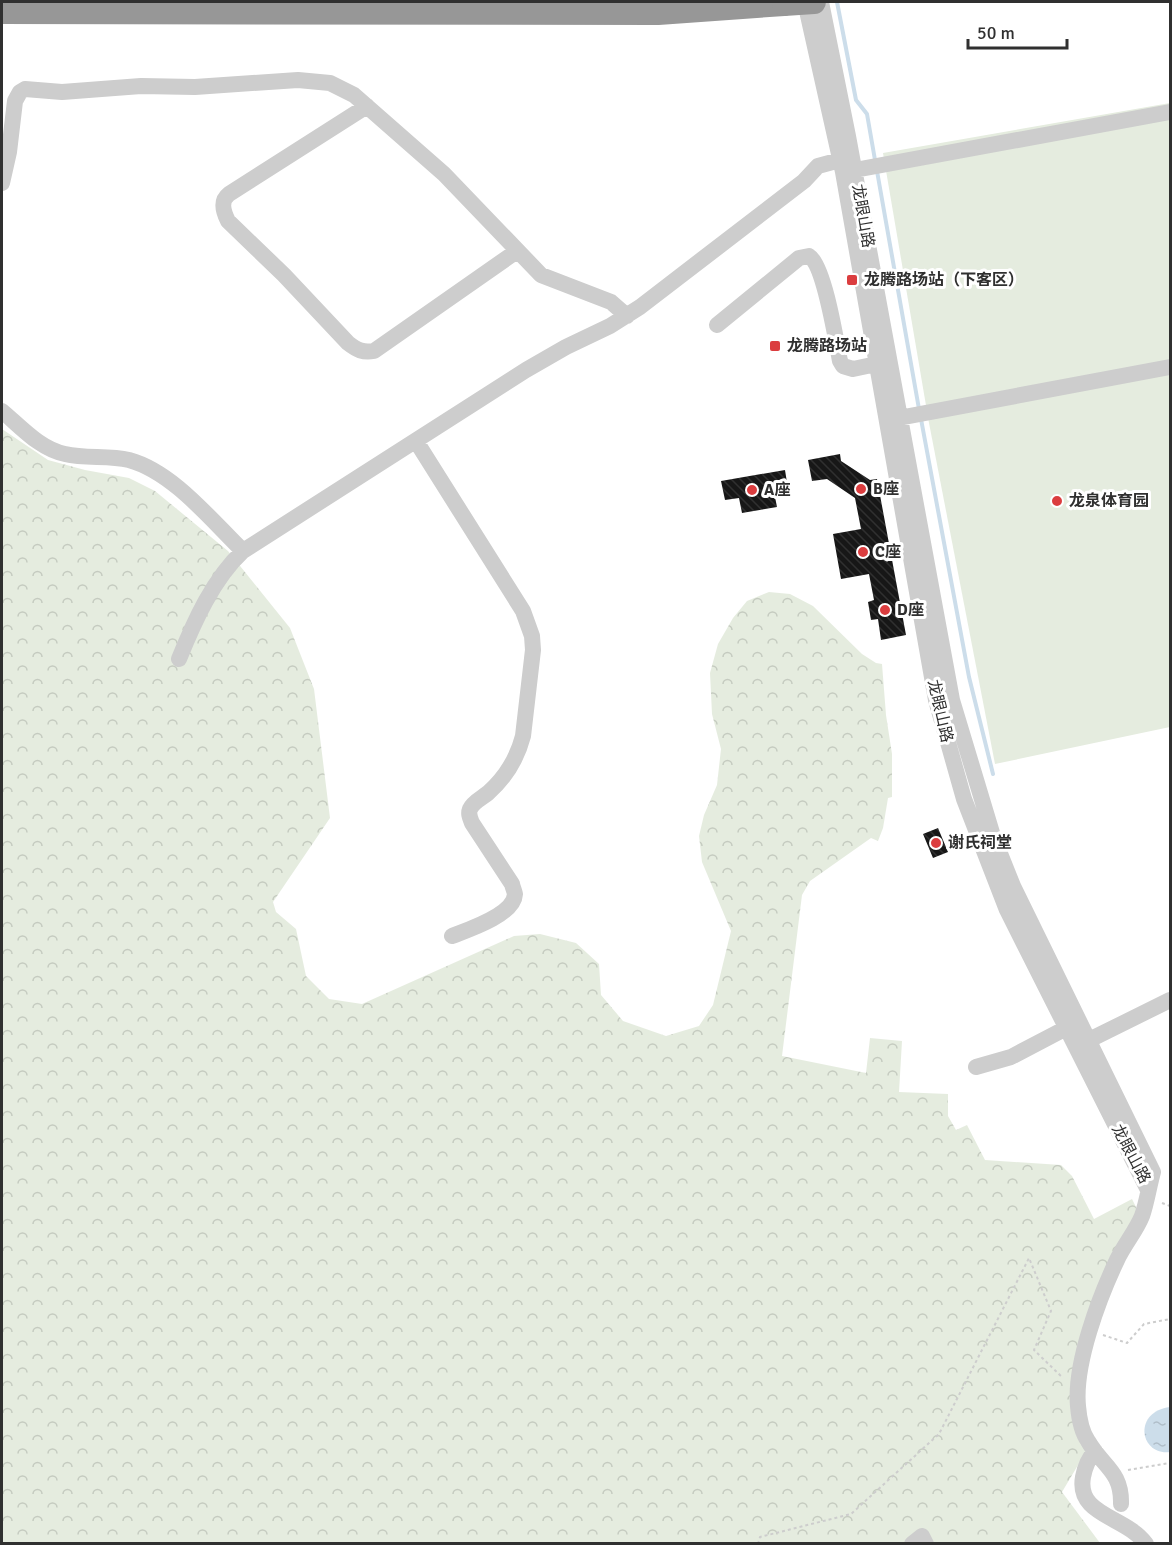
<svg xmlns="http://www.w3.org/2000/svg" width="1172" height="1545" viewBox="0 0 1172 1545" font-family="Signika,'Noto Sans SC',sans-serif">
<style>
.green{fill:#e5ecdf}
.forest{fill:url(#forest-crowns)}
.water{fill:url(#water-ripples)}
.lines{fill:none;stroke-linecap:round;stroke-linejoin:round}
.stream{stroke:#ccddea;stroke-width:4}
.building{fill:url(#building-back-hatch)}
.path{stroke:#cdcdcd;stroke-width:2;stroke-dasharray:3 3;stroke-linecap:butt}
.minor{stroke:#cdcdcd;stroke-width:16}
.highway{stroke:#979797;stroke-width:24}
.highway-bridge{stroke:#979797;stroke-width:24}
.poi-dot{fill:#db3d3f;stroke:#fff;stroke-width:2}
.labels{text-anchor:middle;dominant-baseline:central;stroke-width:6;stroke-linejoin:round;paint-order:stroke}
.street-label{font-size:16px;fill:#303030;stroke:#fff}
.poi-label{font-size:16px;font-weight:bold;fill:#303030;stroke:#fff;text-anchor:start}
</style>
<defs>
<pattern id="forest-crowns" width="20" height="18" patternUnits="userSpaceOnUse" patternTransform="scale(1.5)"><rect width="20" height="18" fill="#e5ecdf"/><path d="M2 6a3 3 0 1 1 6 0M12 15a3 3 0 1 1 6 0" fill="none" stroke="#c5cbc0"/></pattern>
<pattern id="water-ripples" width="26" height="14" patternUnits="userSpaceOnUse" patternTransform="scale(1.5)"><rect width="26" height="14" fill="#ccddea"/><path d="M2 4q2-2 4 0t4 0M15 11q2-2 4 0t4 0" fill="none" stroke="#b0bec9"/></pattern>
<pattern id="building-back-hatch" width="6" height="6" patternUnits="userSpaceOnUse" patternTransform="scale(1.5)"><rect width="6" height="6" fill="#171717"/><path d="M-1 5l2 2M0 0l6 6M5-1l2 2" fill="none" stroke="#303030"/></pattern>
</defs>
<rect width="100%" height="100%" fill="#fff"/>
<path class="green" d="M1170,103V727L995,764L929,423L883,153Z"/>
<path class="forest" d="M2,429L48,460L85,470L129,478L155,491L228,551L290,628L314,689L330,818L273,902L276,912L296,929L306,976L329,999L362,1004L514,936L540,934L576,943L599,964L601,995L623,1021L666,1036L699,1026L713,1005L731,931L702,862L699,836L704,815L717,785L721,749L712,714L710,673L718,644L733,618L747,601L769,592L790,594L813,606L862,654L876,663L882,664L886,715L892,754V797L888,798L883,828L878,841L871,838L810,881L802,895L782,1056L866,1073L870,1038L902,1041L899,1092L948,1094V1116L956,1130L967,1125L985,1160L1061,1165L1072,1176L1094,1219L1132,1199L1138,1211L1080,1343L1087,1450L1062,1492L1100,1543L2,1544Z"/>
<path class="water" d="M1170,1407V1452C1140,1456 1132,1412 1170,1407Z"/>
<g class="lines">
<path class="stream" d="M837,2L856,100L867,114L875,160
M877,171L919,409
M921,419L969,677L993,774"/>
</g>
<path class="building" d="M840,454L841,461L870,480L877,479L906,635L881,640L878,619L871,620L868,602L874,600L869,574L841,579L833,534L861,529L855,498L827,479L812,481L808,460Z
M785,470L788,489L774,492L777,507L742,513L739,498L725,500L721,481Z
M938,828L948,852L933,858L923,834Z"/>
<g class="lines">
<path class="path" d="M1162,1203L1170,1206
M1103,1335L1127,1343L1144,1324L1170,1319
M1128,1470L1170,1463
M758,1544L760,1537L851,1514L939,1434L1029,1258L1051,1311L1034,1350L1063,1378"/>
<path class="minor" d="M805,2L843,172L936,700L964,799L1007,910L1148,1190
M821,2L848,136L952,700L993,836L1013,886L1153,1172C1149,1186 1147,1202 1142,1216C1136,1231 1124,1245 1117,1260C1099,1298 1074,1364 1078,1406C1079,1418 1081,1431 1088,1441C1102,1466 1122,1471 1121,1504
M367,106L229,194C220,201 223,211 228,221L284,275L348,343C357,350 363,353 374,351L517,251
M844,172L1170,112
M2,183L9,152L15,101L20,92L25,89L62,92L141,86L195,87L298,80L330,83L354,95L444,174L541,275L611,302L627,316
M717,325L799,258L809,256C824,265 836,340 840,361L843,366L853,369L886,362
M2,411C21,427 40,449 65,454C86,459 108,455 129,460C173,472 211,520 243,551
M888,420L1170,367
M416,441L523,611L532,636L533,650L523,736C517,759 505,778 488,793C482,798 473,802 470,809C468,814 470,818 472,823L512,884C512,885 515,893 515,894C514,915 468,930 452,936
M179,659C194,622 213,579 243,551L526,370L566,347L610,326L640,307L804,181L818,166L851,157
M1079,1045L1170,1000
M976,1067L1011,1057L1076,1023
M1095,1451C1088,1459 1085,1466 1083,1477C1076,1516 1126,1516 1146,1544
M912,1544L922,1536L926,1544"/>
<path class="highway" d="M2,12L658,13L784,4"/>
<path class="highway-bridge" d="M784,4L814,2"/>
</g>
<g class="poi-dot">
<rect x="846" y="274" width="12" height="12" rx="3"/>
<rect x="769" y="340" width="12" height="12" rx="3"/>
<circle cx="861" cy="489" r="6"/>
<circle cx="752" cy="490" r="6"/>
<circle cx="1057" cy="501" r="6"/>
<circle cx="863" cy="552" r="6"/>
<circle cx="885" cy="610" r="6"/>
<circle cx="936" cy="843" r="6"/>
</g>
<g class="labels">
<g class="street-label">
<text transform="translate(863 216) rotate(80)">龙眼山路</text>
<text transform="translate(940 711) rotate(77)">龙眼山路</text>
<text transform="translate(1131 1154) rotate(62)">龙眼山路</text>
</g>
<g class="poi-label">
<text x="864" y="280">龙腾路场站（下客区）</text>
<text x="787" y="346">龙腾路场站</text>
<text x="873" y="489">B座</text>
<text x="764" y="490">A座</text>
<text x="1069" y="501">龙泉体育园</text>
<text x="875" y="552">C座</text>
<text x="897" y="610">D座</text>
<text x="948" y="843">谢氏祠堂</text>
</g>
</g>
<rect width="1172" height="1545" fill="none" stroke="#303030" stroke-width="6"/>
<path d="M968 39v9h99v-9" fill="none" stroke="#303030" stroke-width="3"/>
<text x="977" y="39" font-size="18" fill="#303030" stroke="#ffffff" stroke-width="4.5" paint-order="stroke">50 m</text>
</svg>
